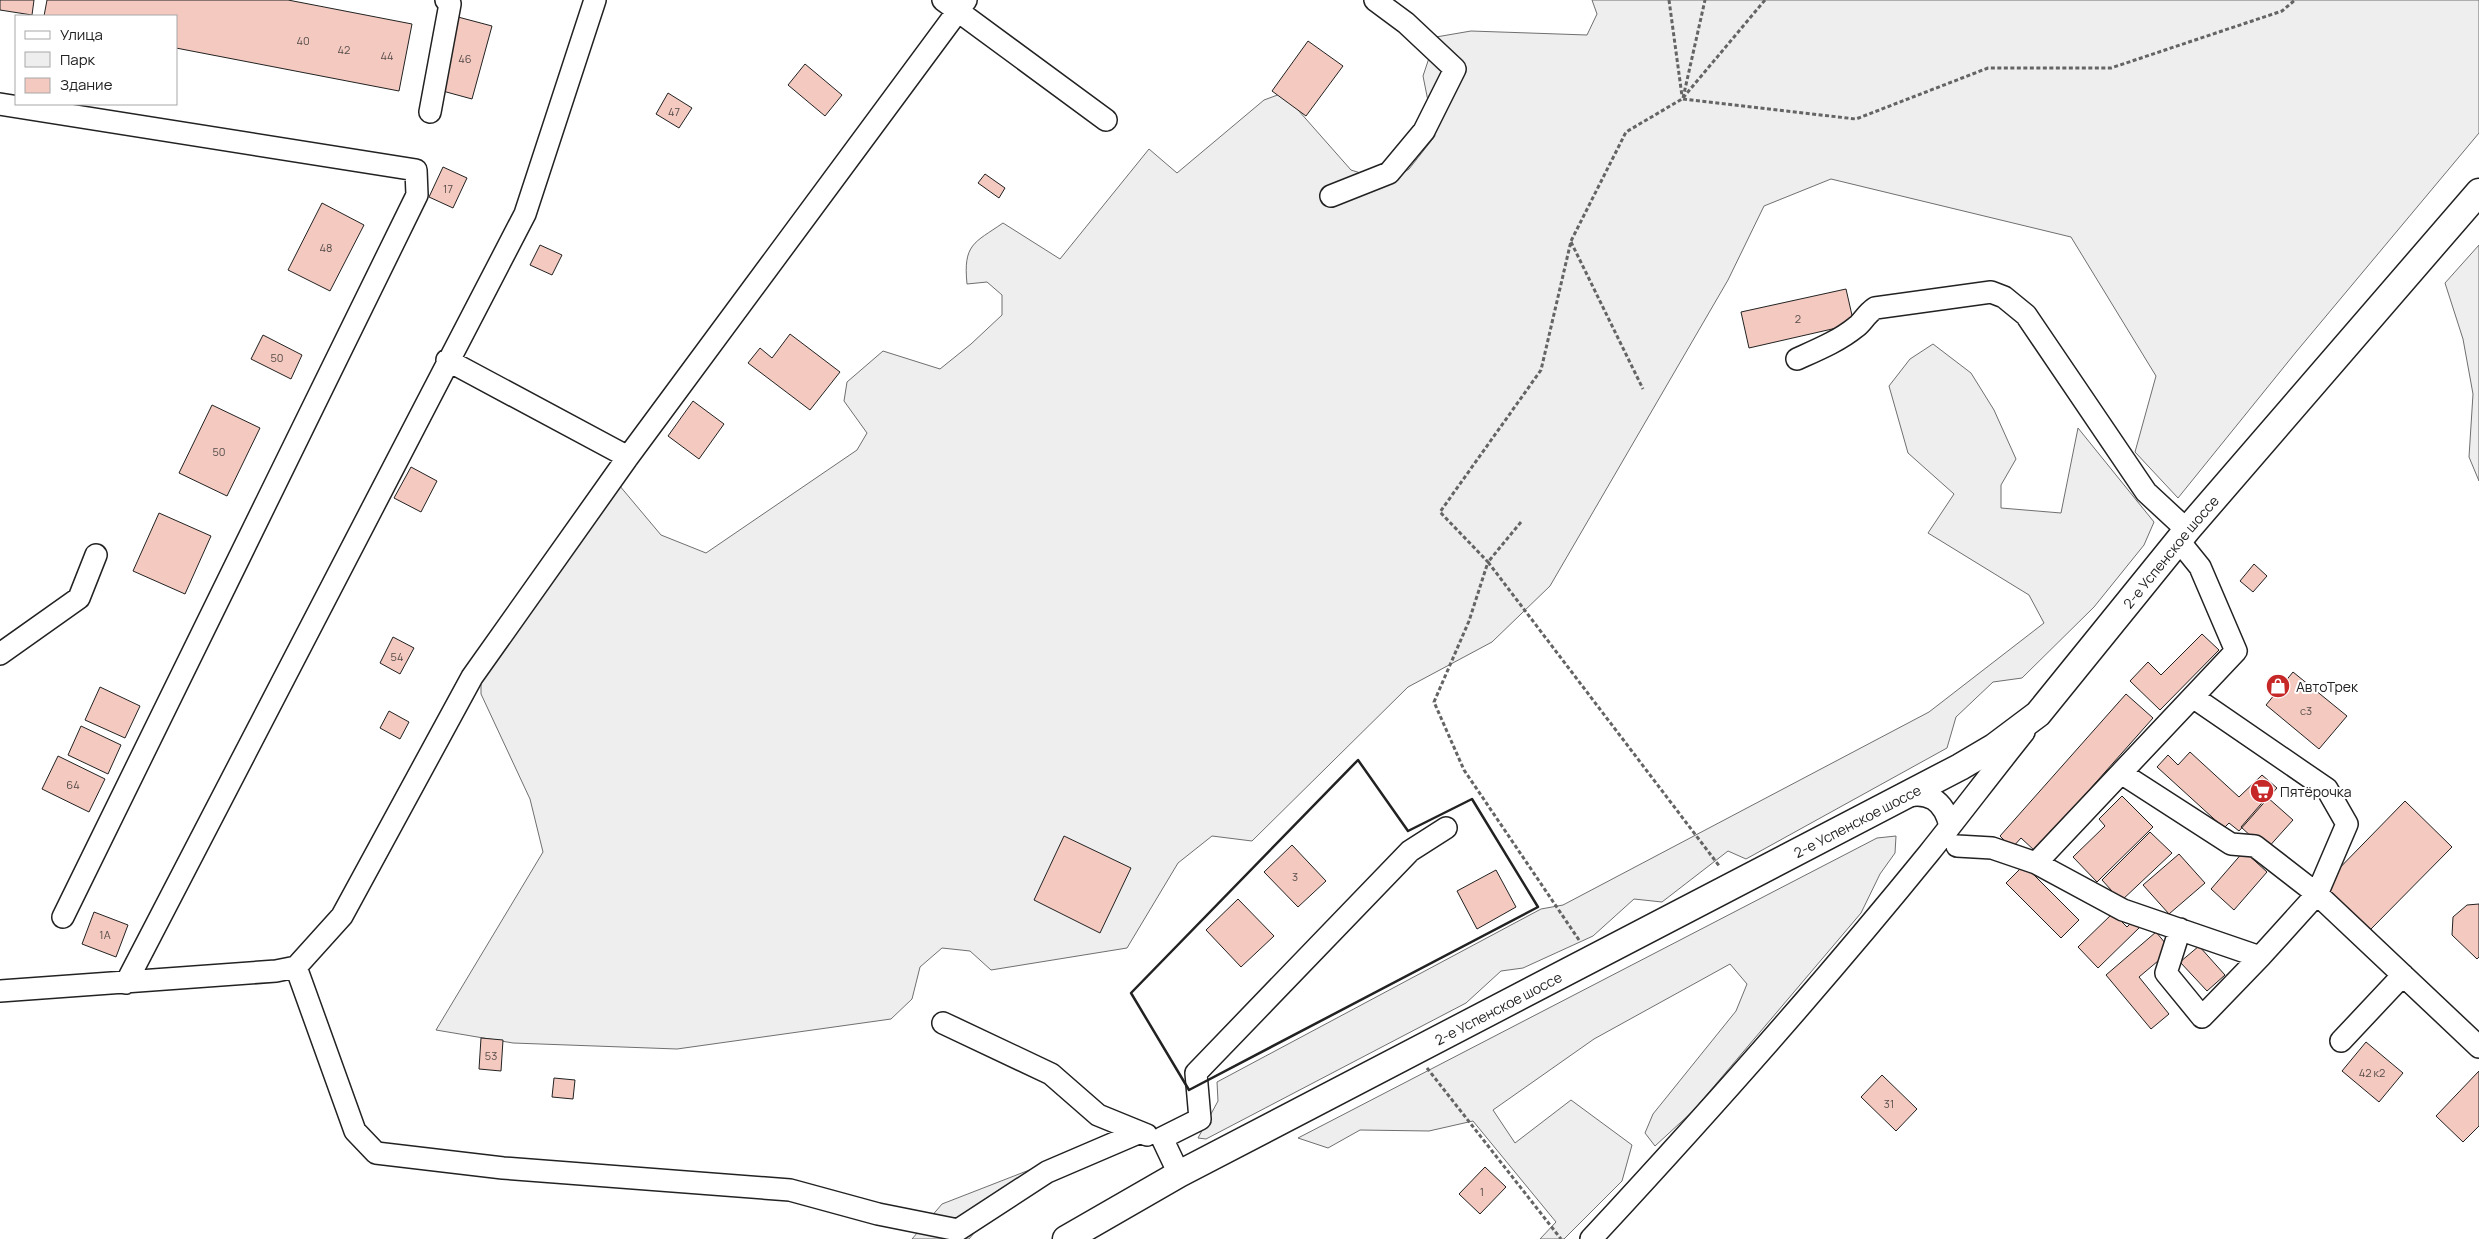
<svg xmlns="http://www.w3.org/2000/svg" width="2479" height="1239" viewBox="0 0 2479 1239" font-family="Manrope,sans-serif">
<style>
.green{fill:#eee;stroke:#6f6f6f}
.building{fill:#f3c9c0;stroke:#222}
.lines{fill:none;stroke-linecap:round;stroke-linejoin:round}
.minor-casing{stroke:#222;stroke-width:24}
.major-casing{stroke:#222;stroke-width:29}
.path{stroke:#646464;stroke-width:3;stroke-dasharray:4 2.5;stroke-linecap:butt}
.minor{stroke:#fff;stroke-width:21}
.major{stroke:#fff;stroke-width:26}
.wall{stroke:#222;stroke-width:2.5}
.labels{text-anchor:middle;dominant-baseline:central;stroke-width:4;stroke-linejoin:round;paint-order:stroke}
.number-label{font-size:11px;fill:#564c4a}
.street-label{font-size:14px;fill:#222;stroke:#fff}
.poi-label{font-size:14px;fill:#222;stroke:#fff;text-anchor:start}
</style>
<rect width="100%" height="100%" fill="#fff"/>
<path class="green" d="M1592,0H2479V133L2296,352L2178,498L2135,452L2156,376L2071,237L1831,179L1764,206L1728,280L1550,586L1492,642L1408,687L1252,841L1212,836L1178,863L1127,948L991,970L970,951L942,948L920,967L912,999L891,1019L677,1049L513,1043L436,1030L543,852L530,799L481,694V672L619,485L661,535L706,553L857,450L867,433L844,401L847,382L883,351L940,369L971,344L1002,315V295L987,282L967,284C963,244 974,243 1003,223L1060,259L1149,149L1177,173L1264,100L1283,93L1351,170L1389,182L1409,169L1435,136L1423,76L1436,37L1471,31L1587,35L1597,14Z
M2479,245V481L2469,457L2473,394L2463,339L2445,283Z
M1933,344L1971,373L1994,410L2016,459L2001,485V508L2061,513L2078,428L2154,522L2144,545L2094,607L2022,678L1993,682L1956,717L1947,748L1746,859L1728,851L1662,902L1634,899L1593,936L1523,968L1501,971L1466,1003L1206,1139L1198,1138L1218,1101L1217,1082L1541,909L1563,905L1929,712L2044,623L2029,595L1928,533L1954,494L1908,453L1889,386L1910,359Z
M1896,836L1895,853L1880,874L1861,913L1693,1111L1655,1146L1645,1133L1653,1114L1736,1011L1747,984L1730,964L1594,1039L1493,1110L1515,1143L1571,1100L1632,1145L1622,1181L1564,1239H1540L1556,1222L1473,1121L1429,1131L1360,1130L1328,1148L1298,1138L1877,838Z
M1127,1132L980,1226L969,1239H912L942,1204Z"/>
<path class="building" d="M0,0H34L32,15L0,10Z
M47,0H288L412,24L399,91L176,48V16H44Z
M458,17L492,26L472,99L439,90Z
M1308,41L1343,66L1306,116L1272,91Z
M805,64L842,95L825,116L788,85Z
M668,93L692,108L679,128L656,114Z
M443,167L467,178L453,208L429,197Z
M985,174L1005,188L999,198L978,183Z
M322,203L364,225L330,291L288,270Z
M540,245L562,255L552,275L530,265Z
M1846,289L1854,324L1749,348L1741,312Z
M790,334L840,372L810,410L748,363L760,348L772,358Z
M263,335L302,355L291,379L251,359Z
M693,401L724,424L699,459L668,436Z
M212,405L260,428L227,496L179,473Z
M411,467L437,481L421,512L394,498Z
M159,513L211,536L185,594L133,571Z
M2254,564L2267,576L2253,592L2240,581Z
M2202,634L2219,650L2160,710L2130,681L2148,662L2161,675Z
M393,637L414,648L400,674L380,663Z
M2293,672L2347,716L2319,749L2266,705Z
M100,687L140,706L125,738L85,720Z
M2126,694L2153,718L2035,851L2021,838L2012,848L2000,836Z
M389,711L409,722L400,739L380,728Z
M81,726L121,745L108,774L68,755Z
M2190,752L2239,797L2262,775L2277,788L2239,831L2229,823L2224,828L2157,767L2168,755L2178,765Z
M58,756L105,779L89,812L42,789Z
M2122,796L2153,827L2097,882L2073,857L2105,826L2099,819Z
M2267,797L2293,820L2266,850L2241,827Z
M2405,801L2452,847L2370,930L2323,885Z
M2150,832L2172,853L2121,901L2102,880Z
M1064,836L1131,868L1100,933L1034,900Z
M1292,845L1326,881L1298,907L1264,872Z
M2244,851L2267,872L2234,910L2211,889Z
M2179,854L2205,883L2169,914L2143,885Z
M2024,865L2079,920L2061,938L2006,883Z
M1496,870L1516,907L1477,929L1457,891Z
M1238,899L1274,936L1241,967L1206,930Z
M2479,904V957L2477,959L2452,935L2453,917L2467,905Z
M94,912L128,925L116,957L82,944Z
M2113,913L2127,927L2134,920L2140,927L2098,968L2078,947Z
M2156,932L2171,950L2139,977L2169,1014L2151,1029L2106,975Z
M2199,946L2225,975L2207,991L2180,962Z
M481,1038L503,1040L501,1071L479,1069Z
M2366,1042L2403,1073L2379,1102L2342,1071Z
M2479,1071V1126L2463,1142L2436,1116Z
M1882,1075L1917,1109L1896,1131L1861,1097Z
M554,1078L575,1080L573,1099L552,1097Z
M1485,1167L1506,1187L1480,1214L1459,1194Z"/>
<g class="lines">
<g class="minor-casing">
<path id="minor" d="M943,0L1106,120
M0,104L416,170L417,195L63,917
M430,112L450,4L446,0
M1331,196L1389,173L1424,131L1455,69L1406,23L1375,0
M1797,359C1817,350 1839,341 1856,327C1862,323 1866,314 1875,308L1991,292L2004,297L2026,315L2146,492L2187,530
M447,360L628,457
M0,654L79,598L96,555
M2193,697L2327,789L2347,824L2317,894L2479,1047
M2121,773L2231,844L2255,846L2317,894L2260,957
M1903,797C1929,790 1944,801 1950,826
M1957,846L1992,848L2036,863L2123,910L2260,957L2202,1017L2166,973L2180,929
M2036,863L2236,651L2200,567L2179,541
M296,967L355,1131L376,1153L503,1168L790,1190L878,1214L958,1230L1047,1172L1138,1133
M126,983L525,214L595,0
M0,991L276,971L296,967L342,916L472,677L628,457L966,0
M943,1023L1051,1074L1098,1115L1147,1135
M2341,1041L2403,975
M1179,1174L1162,1138L1200,1119L1196,1073L1410,851L1446,828
M1591,1239C1707,1114 1821,986 1929,853C1961,813 1992,772 2024,732"/>
</g>
<g class="major-casing">
<g id="major">
<path id="s1" d="M1066,1239L1179,1174L1960,767L1994,747L2038,714L2187,530L2479,192"/>
</g>
</g>
<path class="path" d="M1669,0L1682,96
M1683,98L1705,0
M1683,99L1856,119L1988,68H2111L2282,11L2295,0
M1571,242L1643,389
M1521,522L1488,562L1720,867
M1579,940L1464,770L1434,702L1469,621L1488,562L1440,512L1541,370L1571,241L1626,132L1682,99L1765,0
M1427,1068L1561,1239"/>
<use href="#minor" class="minor"/>
<use href="#major" class="major"/>
<path class="wall" d="M1358,760L1408,831L1472,799L1538,907L1189,1090L1131,993Z"/>
</g>
<defs>
<g id="shop-disc" transform="scale(1.25)"><circle r="9.5" fill="#c62828" stroke="#fff"/><path d="M-5-2.5h2.3a2.7 3.5 0 0 1 5.4 0H5L5.5 6h-11ZM-1.5-2.5h3a1.5 2.3 0 0 0-3 0Z" fill="#fff"/></g>
<g id="supermarket-disc" transform="scale(1.25)"><circle r="9.5" fill="#c62828" stroke="#fff"/><path d="M-6-5.5h2.5l.6 2H6L4.5 2H-2.5L-4.4-4H-6ZM-1.5 3.2a1.3 1.3 0 1 0 .1 0ZM3 3.2a1.3 1.3 0 1 0 .1 0Z" fill="#fff"/></g>
</defs>
<g fill-rule="evenodd">
<use href="#shop-disc" x="2278" y="686"/>
<use href="#supermarket-disc" x="2262" y="791"/>
</g>
<g class="labels">
<g class="number-label">
<text x="303" y="40">40</text>
<text x="344" y="49">42</text>
<text x="387" y="55">44</text>
<text x="465" y="58">46</text>
<text x="674" y="111">47</text>
<text x="448" y="188">17</text>
<text x="326" y="247">48</text>
<text x="1798" y="318">2</text>
<text x="277" y="357">50</text>
<text x="219" y="451">50</text>
<text x="397" y="656">54</text>
<text x="2306" y="710">с3</text>
<text x="73" y="784">64</text>
<text x="1295" y="876">3</text>
<text x="105" y="934">1А</text>
<text x="491" y="1055">53</text>
<text x="2372" y="1072">42 к2</text>
<text x="1889" y="1103">31</text>
<text x="1482" y="1191">1</text>
</g>
<g class="street-label">
<text stroke="none"><textPath href="#s1" startOffset="1315">2-е Успенское шоссе</textPath></text>
<text stroke="none"><textPath href="#s1" startOffset="895">2-е Успенское шоссе</textPath></text>
<text stroke="none"><textPath href="#s1" startOffset="490">2-е Успенское шоссе</textPath></text>
</g>
<g class="poi-label">
<text x="2296" y="686">АвтоТрек</text>
<text x="2280" y="791">Пятёрочка</text>
</g>
</g>
<rect x="15" y="15" width="162" height="90" fill="#ffffff" stroke="#a7a7a7"/>
<rect x="25" y="31" width="25" height="8" fill="#ffffff" stroke="#a7a7a7"/>
<text x="60" y="40" font-size="15" fill="#222222">Улица</text>
<rect x="25" y="52" width="25" height="15" fill="#eeeeee" stroke="#a7a7a7"/>
<text x="60" y="65" font-size="15" fill="#222222">Парк</text>
<rect x="25" y="78" width="25" height="15" fill="#f3c9c0" stroke="#a7a7a7"/>
<text x="60" y="90" font-size="15" fill="#222222">Здание</text>
</svg>
